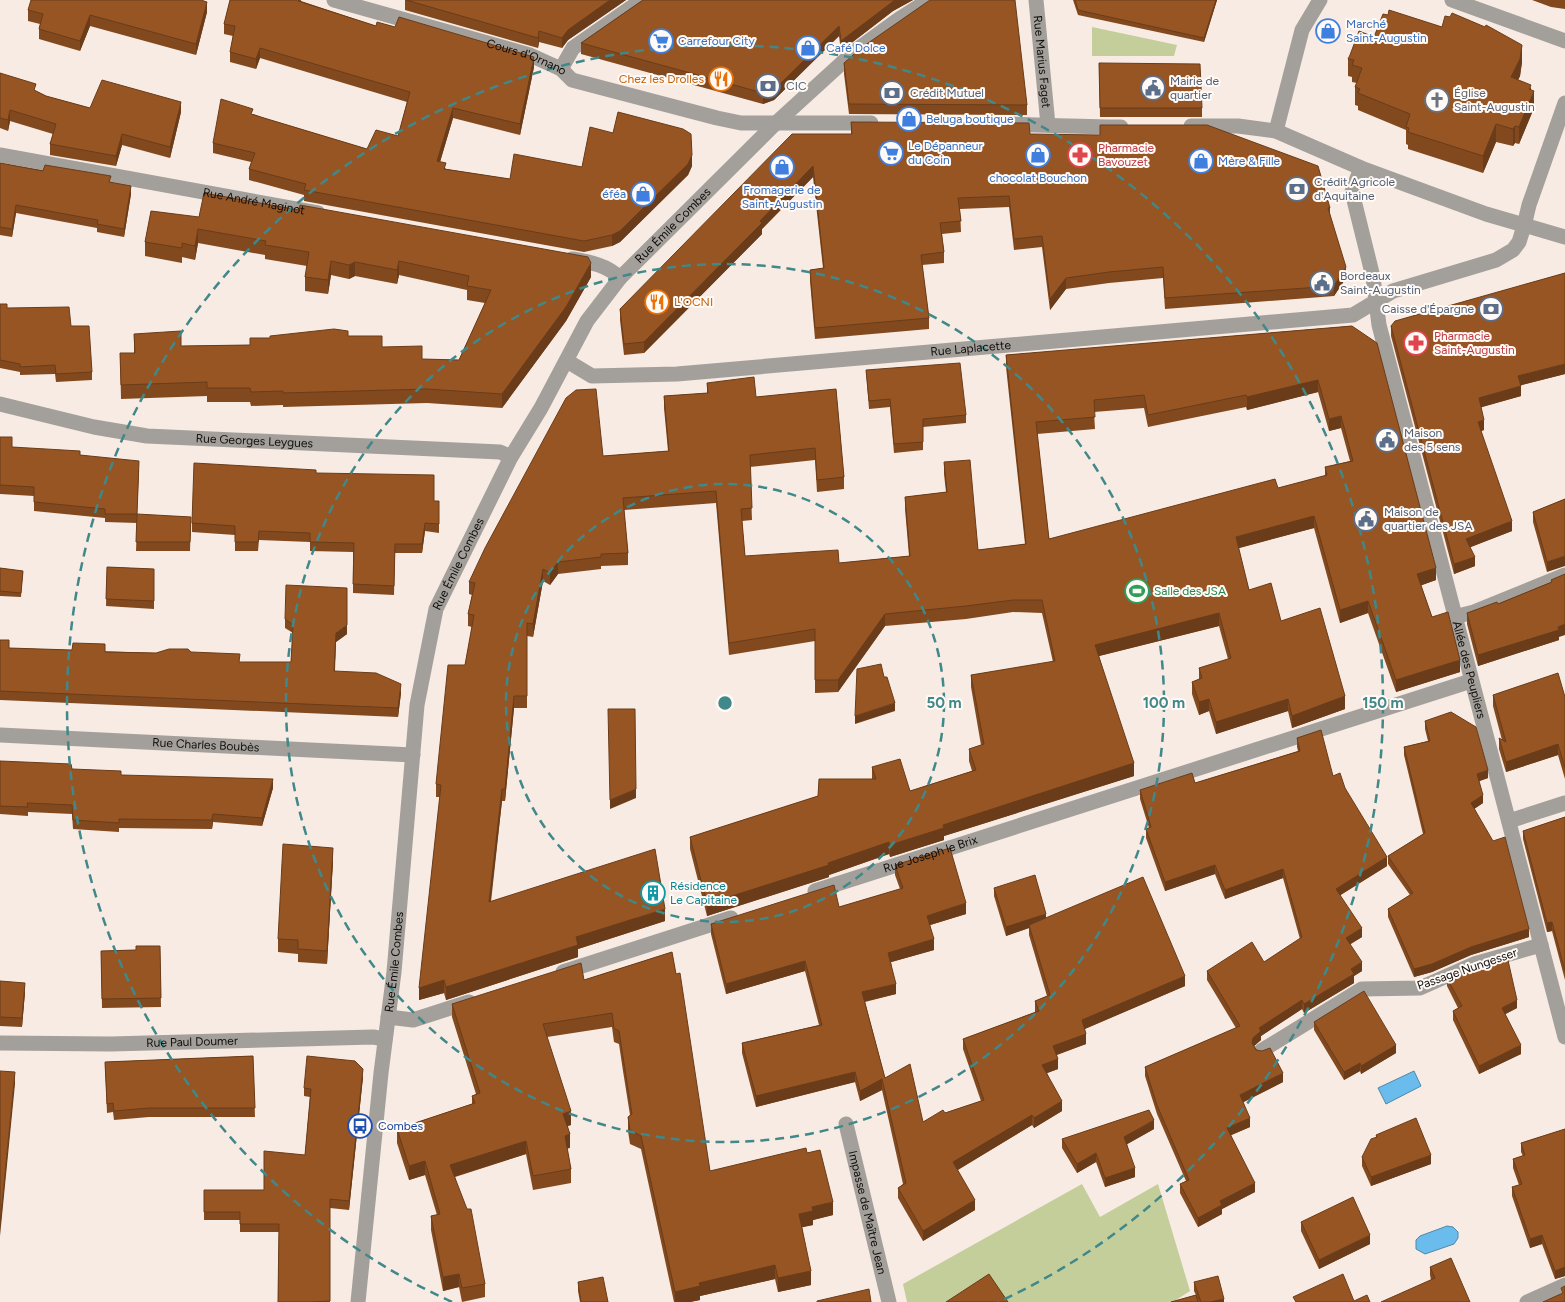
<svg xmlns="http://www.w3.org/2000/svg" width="1565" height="1302" viewBox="0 0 1565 1302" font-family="Figtree,sans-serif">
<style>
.green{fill:#c4ce9b}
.water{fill:#6abced;stroke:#4f88a9}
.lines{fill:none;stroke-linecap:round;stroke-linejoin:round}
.pedestrian{stroke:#a39f9b;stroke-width:15}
.minor{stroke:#a39f9b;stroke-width:15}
.tertiary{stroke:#a39f9b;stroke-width:15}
.wall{fill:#82491f;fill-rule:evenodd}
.shaded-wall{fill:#6a3c19}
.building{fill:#975524;stroke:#6a3c19;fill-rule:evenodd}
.ring{fill:none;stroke:#408889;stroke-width:2.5;stroke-dasharray:9 6}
.labels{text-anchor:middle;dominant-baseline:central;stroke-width:4;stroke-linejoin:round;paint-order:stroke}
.shop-label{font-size:12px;fill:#366cbe;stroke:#fffaf6;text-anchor:start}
.street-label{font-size:12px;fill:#100d0a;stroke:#fffaf6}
.food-label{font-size:12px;fill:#c56008;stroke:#fffaf6;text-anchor:end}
.service-label{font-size:12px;fill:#4e5e75;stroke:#fffaf6;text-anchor:start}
.worship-label{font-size:12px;fill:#5b616d;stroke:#fffaf6;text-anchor:start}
.health-label{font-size:12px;fill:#be3a42;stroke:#fffaf6;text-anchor:start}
.leisure-label{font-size:12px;fill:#27864d;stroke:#fffaf6;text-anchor:start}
.culture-label{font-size:12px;fill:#0d838f;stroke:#fffaf6;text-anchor:start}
.transit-label{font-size:12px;fill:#164399;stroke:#fffaf6;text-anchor:start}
.centre{fill:#408889;stroke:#fffaf6;stroke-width:2.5}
.ring-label{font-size:15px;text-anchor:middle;font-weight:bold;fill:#408889;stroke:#fffaf6;stroke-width:4;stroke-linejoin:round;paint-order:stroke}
</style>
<rect width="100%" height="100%" fill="#f7ebe3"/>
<path class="green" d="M1092,27L1177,45L1174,56H1092Z
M1082,1184L1100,1217L1158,1184L1190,1291L1173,1302H907L903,1284Z"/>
<path class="water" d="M1414,1071L1421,1086L1386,1104L1378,1088Z
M1447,1226L1453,1227L1458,1232V1238L1454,1244L1425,1254L1416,1249V1240L1420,1236Z"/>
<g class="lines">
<path class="pedestrian" d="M1276,131L1302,30L1320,0"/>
<g class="minor">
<path id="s1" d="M1036,0L1048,125"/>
<path d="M1452,0L1565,41"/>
<path d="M561,69L573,48L642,0"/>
<path d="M776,123L855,51L899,19L929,0"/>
<path id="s2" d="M0,155L318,213"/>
<path id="s3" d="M1361,168L1352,192L1373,277L1379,325L1565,1037"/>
<path d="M1524,226L1529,205L1565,103"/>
<path d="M572,259C590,262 607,265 620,278"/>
<path id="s4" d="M0,404L94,427L147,436L500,452L511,457"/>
<path d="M1454,617L1474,612L1565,575"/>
<path id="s5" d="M0,735L413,755"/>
<path d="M1509,821L1565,803"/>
<path id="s6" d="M815,891L1471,681"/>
<path d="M563,972L731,918"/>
<path d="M388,1017L413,1020L469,1002"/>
<path d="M1261,1051L1362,989L1420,988L1474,964L1541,945"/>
<path id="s7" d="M846,1124L889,1302"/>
<path d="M1527,1302L1565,1285"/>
</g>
<g class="tertiary">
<path id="s8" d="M334,0L530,55L561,69L572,80L717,118L741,123H871"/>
<path d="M1009,124C1046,125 1083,127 1121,127"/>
<path d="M1191,126H1238L1276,131L1361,168L1486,214L1565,237"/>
<path id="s9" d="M567,361L592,376L677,374L1353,315L1393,291L1496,260L1513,250L1519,242L1524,226"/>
<path id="s10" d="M0,1043L111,1044L373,1037L385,1039"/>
<path id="s11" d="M358,1302L381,1073L394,972L417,705L436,609L511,457L541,408L587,321L620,278L776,123"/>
</g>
</g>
<path class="wall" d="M230,0H301V1L376,26L534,67L520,135L453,118L440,162L446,169L510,179L582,167L692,166L688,175L620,242L612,246L584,252L304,201V195L249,180V169L251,162L213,153V143L253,114L264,118L367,149L398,136L407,102L260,58L256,69L230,62V52L233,36L224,34V24Z
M405,0H626L568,40L562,48L539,42L538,48L405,10Z
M643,0H913L893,11L841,51L839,36L774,100L763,104L581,54V43Z
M1073,0H1217L1204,42L1078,15Z
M1532,0H1565V9L1551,7Z
M28,10L207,12L196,55L90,26L80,51L39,39V29L40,24L28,21Z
M1374,37L1522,62L1520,76L1518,80L1531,90L1534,108L1519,144L1515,143L1513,146L1496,142L1483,173L1408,149V145L1406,144V130L1358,110V106L1355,105V87L1357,83L1352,82V77L1348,76V59Z
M844,63L1027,105V115L849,114L844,74Z
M1099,63L1202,108V117H1100Z
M0,73L46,96L90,108L181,112L170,158L122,145L116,166L50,155V144L53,134L10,121L8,131L0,128Z
M851,122L1030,134L1330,208V215L1346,278L1334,296L1165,309L1163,278L1109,283L1066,289L1050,310L1042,247L1014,250L1009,207L960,209L961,232L942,234L944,252V263L922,265L929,318V329L815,339L810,281V270L823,268L813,177L762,229V234L644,353L624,355L620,320V309L851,134Z
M0,163L111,182L131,194L124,237L97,232V228L16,213L12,237L0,235Z
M151,211L591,277L566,321L502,408L427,403L283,407V405L251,406L250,402H207V396L121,399L120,353H134V334L181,346L250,345L348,336L422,359L459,360L485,303L467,300V290L399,275L397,284L355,276L349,279L331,275L328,294L305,291V277L307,266L265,259V255L198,243L195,260L182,257V263L145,256V242Z
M1565,273V374L1521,385V396L1481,407L1484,430L1481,431L1512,531L1470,547L1475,566L1454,574L1391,336V326Z
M0,304L7,308L71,326L92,372V380L56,382L55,374L20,375V372L0,368Z
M1352,326L1436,580L1421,585L1432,617L1460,672L1396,692L1368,613L1340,623L1314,528L1238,548L1249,590L1281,621L1345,709L1292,728L1288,711L1216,734L1209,711L1199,715L1192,694V682L1199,679V668L1228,659L1219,626L1099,656L1134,776L944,836V840L890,857L889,854L829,875V877L707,916L690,849V837L872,779V767L910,791L972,771L969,761V749L981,745L971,687V675L1053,662L1042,613L1013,612L966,619L885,626L838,692L815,693V641L729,655L716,503L624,510L628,553V565L601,566V569L558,574L550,585L543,581L533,637L527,636V708H514L505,801H502L491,902L665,921L578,949V957L446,1000L444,993L419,1000L440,797H436V784L465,665L472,627L468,626V614L472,595L469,594V582L603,456L668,451L664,408V396L707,393V383L756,397L836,389L844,477V489L817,492L815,460L750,467L752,520L742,521L745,556L839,563L909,556L905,509V497L946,492L944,474V462L978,550L1025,544L1006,367V355ZM1318,392L1329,431L1341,428L1350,461L1325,467V476L1278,488L1049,539L1037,434L1095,429L1094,412L1144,408L1148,427L1246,407L1247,410Z
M866,370L966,415V423L923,427V450L894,453L890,407L869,409Z
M0,437L12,447L80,455L139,470L137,515L191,517L190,551H136L137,523L105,522V518L34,511V496L0,494Z
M316,473L434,501H439V533L425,531L422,553H395L394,595L353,593V552L310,551V542L259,540L258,551H235V535L192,532V523Z
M1565,499L1547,572L1533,522V512Z
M107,567L154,569V609L106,606Z
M0,568L23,571L21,597L0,596Z
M1551,580L1559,640L1478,666L1467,624V613L1498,604L1551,582Z
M285,619L347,634L336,642L335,671L401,693L398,717L0,700V640L9,648L156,653L191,652L240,662H291L293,633L285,628Z
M1493,695L1565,697V779L1558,755L1506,772L1499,749V738L1502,740L1493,706Z
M1425,721L1488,778L1479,781L1483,803L1474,809L1529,937L1471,955L1432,972L1414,977L1388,917V909L1410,895L1388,864V856L1423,834L1404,755V747L1428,741L1425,729Z
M1297,738L1345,788L1387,866L1340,895L1362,937L1350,944L1362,971L1354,976V983L1304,1013L1302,1009L1261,1036V1040L1254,1046L1283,1082L1243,1102L1250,1127L1231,1135L1255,1192L1222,1209V1214L1198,1227L1180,1193V1184L1186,1181L1157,1114L1145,1076V1067L1236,1028L1207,980V971L1264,962L1300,939L1283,878L1225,899L1215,874L1165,891L1146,838V829L1149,828L1140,799V790L1195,783L1298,751L1297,747Z
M0,761L121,775L273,788L262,826L213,822L212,829L119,828V832L73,829L72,814L28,812V816L0,814Z
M1565,817V980L1552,931L1547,932L1523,839V831Z
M333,861L327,964L298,962V954L278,952V939Z
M895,865L966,914L930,925L934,950L891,962L896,994L865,1002L885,1078L923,1122L945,1113L981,1101L963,1049V1039L1035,1012V1001L1047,996L1029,935V928L1006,936L994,896V888L1046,918L1185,986L1085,1029L1086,1044L1057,1055L1058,1069L1047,1073L1062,1111L1034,1128L1032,1125L957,1170L975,1210L923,1241L898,1198V1188L903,1184L882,1090L860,1101L855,1082L756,1107L742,1053V1043L819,1025L805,971L726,994L711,934V924L839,907L900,889L895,875Z
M160,946L161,1007L102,1008L101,951L136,950Z
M672,952L710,1171L807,1153L833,1215L813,1220V1225L802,1227L811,1285L778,1292L775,1279L700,1296V1300L690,1302H674L641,1149L630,1144L628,1131V1117L630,1115L623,1071L619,1044L614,1042L612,1027L547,1037L571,1125L568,1126L570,1148H567L571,1169V1183L533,1190L526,1154L455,1177L485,1284V1297L462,1302L459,1287L443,1291L431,1230V1216L437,1215L425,1175L409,1180L397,1143V1129L472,1104V1096L476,1094L452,1017V1004L584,980Z
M1447,978L1517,1008L1505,1014L1521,1054L1479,1074L1453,1020V1011L1458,1008L1447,986Z
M0,981L25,992L22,1027L0,1026Z
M1314,1022L1396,1053L1361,1074L1360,1071L1344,1080L1314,1030Z
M253,1056L255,1117H149L114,1120L113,1112L107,1113L105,1062Z
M363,1077L349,1210L330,1208V1302H278L279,1232H240V1220H204V1190H264L305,1155L310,1097L304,1096V1088Z
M1154,1129L1127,1144L1135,1177L1105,1187L1096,1162L1077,1173L1062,1148V1139Z
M1565,1129V1276L1555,1279L1542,1244L1530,1248L1512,1196V1187L1519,1185L1513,1168V1159L1523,1156L1521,1152V1143Z
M1376,1135L1431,1164L1371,1186L1362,1166V1157L1376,1137Z
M1301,1222L1370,1244L1319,1269L1301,1231Z
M1430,1267L1470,1302L1431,1280L1430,1275Z
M578,1282L608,1302H580L578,1291Z
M1194,1282L1224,1302H1171L1196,1295L1194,1291Z"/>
<path class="shaded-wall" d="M610,0H626L568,40L562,48V38L568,30Z
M895,0H913L893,11L841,51V41Z
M1216,0H1217L1204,42V38Z
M207,2V12L196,55V44Z
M90,15V26L80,51V41Z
M839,26V36L774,100L763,104V93Z
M539,31V42L538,48V38Z
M1522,45V62L1520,76L1511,94V77Z
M260,48V58L256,69V59Z
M534,57V67L520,135V124Z
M1531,85V99L1534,91V108L1519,144V127Z
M181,102V112L170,158V147Z
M453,108V118L437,172V161Z
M10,110V121L8,131V120Z
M1496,124V142L1483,173V156Z
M1515,126V143L1513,146V129Z
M122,134V145L116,166V156Z
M692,155V166L688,175L620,242L612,246V235Z
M813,166V177L762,229V234L644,353V342L760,221Z
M131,186V194L124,237V229Z
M16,205V213L12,237V229Z
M198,229V243L195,260V246Z
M331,261V275L328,294V280Z
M399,261V275L397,284V270Z
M355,262V276L349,279V265Z
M591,263V277L566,321L502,408V394Z
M1346,267V278L1334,296V286Z
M1066,278V289L1050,310V299Z
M1565,364V374L1518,386V376Z
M1318,380V392L1247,410V397Z
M1521,386V396L1479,408V398Z
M1341,416V428L1329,431V419Z
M1484,420V430L1478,432V422Z
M1314,516V528L1236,549V537Z
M1512,521V531L1466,549V539Z
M425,523V531L422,553V544Z
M1565,556V566L1547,572V562Z
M1475,557V566L1454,574V564Z
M558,562V574L550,585V573Z
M1436,568V580L1417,587V574Z
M543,569V581L533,637V624Z
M1368,601V613L1340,623V610Z
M1219,613V626L1095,657V645Z
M885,614V626L838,692V680Z
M1565,624V635L1559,637V640L1478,666V655Z
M347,625V634L336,642L334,680L336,633Z
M1460,660V672L1396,692V680Z
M401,684V693L398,717V708Z
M514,696V708L505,801V789Z
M1345,696V709L1292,728V716Z
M1209,699V711L1199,715V702Z
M1288,699V711L1216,734V722Z
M895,703V711L855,724V716Z
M1558,744V755L1506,772V762Z
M1134,763V776L944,836V840L890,857V845L943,825Z
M1488,770V778L1477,782V774Z
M273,779V788L262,826V818Z
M502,789V801L489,914V902Z
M636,789V798L610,809V800Z
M1483,795V803L1471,811V803Z
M213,814V822L212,829V820Z
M889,842V854L829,875V877L707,916V904Z
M333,848V861L327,964V951Z
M1387,857V866L1336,898V889Z
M1215,865V874L1165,891V882Z
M1283,869V878L1225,899V890Z
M966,903V914L927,926V916Z
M665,909V921L578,949V957L446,1000V987L576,937Z
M1046,914V923L1029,925V928L1006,936V927Z
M1552,922V931L1547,932V923Z
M1362,928V937L1346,947V938Z
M1529,929V937L1471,955L1432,972L1414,977V969L1471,947Z
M934,939V950L888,963V953Z
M805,961V971L726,994V984Z
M1362,962V971L1354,976V983L1304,1013V1004L1351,969Z
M1185,976V986L1082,1030V1020Z
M444,980V993L419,1000V988Z
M25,983V992L22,1027V1018Z
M896,984V994L862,1002V992Z
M1302,1000V1009L1261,1036V1040L1253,1047L1252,1043L1253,1038L1259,1028Z
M1517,1000V1008L1502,1016V1008Z
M1086,1034V1044L1053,1056V1046Z
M1396,1045V1053L1361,1074V1066Z
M1521,1045V1054L1479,1074V1066Z
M1058,1059V1069L1042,1075V1065Z
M1360,1063V1071L1344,1080V1072Z
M363,1069V1077L349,1210V1201Z
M15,1072V1084L0,1236V1225Z
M855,1072V1082L756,1107V1096Z
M1283,1073V1082L1240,1104V1095Z
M882,1079V1090L860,1101V1091Z
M1062,1101V1111L1034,1128V1118Z
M571,1111V1125L563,1127V1114Z
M1032,1115V1125L953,1173V1162Z
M1250,1118V1127L1227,1137V1128Z
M1154,1120V1129L1124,1146V1137Z
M570,1134V1148L565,1149V1136Z
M526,1141V1154L450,1178V1165Z
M1096,1153V1162L1077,1173V1164Z
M1431,1155V1164L1371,1186V1177Z
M425,1161V1175L409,1180V1166Z
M1135,1168V1177L1105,1187V1178Z
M1255,1183V1192L1222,1209V1214L1198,1227V1218L1220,1201Z
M975,1200V1210L923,1241V1231Z
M833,1202V1215L813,1220V1225L799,1228V1214L812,1207Z
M1370,1235V1244L1319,1269V1260Z
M1542,1235V1244L1530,1248V1239Z
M775,1265V1279L700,1296V1300L690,1302H675V1292L699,1283Z
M1565,1267V1276L1555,1279V1271Z
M811,1271V1285L778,1292V1278Z
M459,1274V1287L443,1291V1277Z
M1224,1299V1302H1210Z"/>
<path class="building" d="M31,0H201L207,2L196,44L90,15L80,41L39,29L43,14L28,10Z
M230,0H299L298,1L376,26L377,22L395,27L399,17L534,57L520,124L453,108L437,161L446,163L444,169L510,179L514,154L582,167L590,127L613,133L618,112L683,129L691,134L692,155L688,164L620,231L612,235L584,241L304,190L306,184L249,169L255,153L213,143L221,99L253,109L251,114L264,118L367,149L376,130L398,136L410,92L260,48L256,59L230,52L235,26L224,24Z
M406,0H610L568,30L562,38L539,31L538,38Z
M643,0H895L841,41L839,26L774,90L763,93L581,43Z
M930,0H1015L1027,105L849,104L844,63L861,48Z
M1075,0H1216L1204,38L1078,10Z
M1389,10L1442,27L1445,16L1450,17L1452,13L1485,27L1486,25L1522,45L1520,59L1511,77L1531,85L1529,89L1534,91L1519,127L1515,126L1513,129L1496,124L1483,156L1408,132L1409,128L1406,127L1410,114L1358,93L1360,89L1355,87L1362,68L1352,65L1354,60L1348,59L1350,55L1359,31L1374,37L1383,14L1388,15Z
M1099,63L1200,64L1202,108H1100Z
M0,73L36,84L34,90L46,96L90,108L102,80L181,102L170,147L122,134L116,156L50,144L56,124L10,110L8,120L0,118Z
M851,122L1029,123L1030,134L1100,135V125H1207L1318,166L1330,208H1328L1346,267L1334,286L1165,298L1163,267L1109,272L1066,278L1050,299L1042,236L1014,239L1009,196L958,198L961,221L940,223L944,252L921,255L929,318L815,328L810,270L824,268L813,166L760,221L762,223L644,342L624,344L620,309L792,134H852Z
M0,163L43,171L45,165L111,176L109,182L131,186L124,229L97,224L98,220L16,205L12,229L0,227Z
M204,193L299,210L300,205L588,257L591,263L566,307L502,394L427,389L283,393V391L251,392L250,388H207V382L121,385L120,353H135L134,334L181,331V346L250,345V338H270V336L334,329L348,331V336H382V347L422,346V359L459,360L491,290L467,286L469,276L399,261L397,270L355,262L349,265L331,261L328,280L305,277L309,252L265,245L266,241L198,229L195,246L182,243V248L145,242L151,211L199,217Z
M1565,273V364L1518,376L1521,386L1479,398L1484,420L1478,422L1512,521L1466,539L1475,557L1454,564L1391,326L1395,321Z
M0,304H7V308L69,307L71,326H89L92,372L56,374L55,365L20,367V364L0,360Z
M1352,326L1377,343L1436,568L1417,574L1432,617L1448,612L1460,660L1396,680L1368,601L1340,610L1314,516L1236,537L1249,590L1271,583L1281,621L1320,608L1345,696L1292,716L1288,699L1216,722L1209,699L1199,702L1192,682L1202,678L1199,668L1231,658L1219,613L1095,645L1134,763L943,825L944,828L890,845L889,842L828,863L829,865L707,904L690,837L818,796L819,779H876L872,767L900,759L910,791L976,770L969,749L984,744L971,675L1055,661L1042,600H1013L966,606L885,614L838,680H815V629L729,643L716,491L623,498L628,553L601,554V557L558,562L550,573L543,569L533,624L527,623V696H514L505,789H502L489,902L655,849L665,909L576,937L578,945L446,987L444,980L419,988L441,785L436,784L448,665H465L474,615L468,614L475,583L469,582L485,548L566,398L576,390L596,389L603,456L669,451L664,396L708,393L707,383L754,377L756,397L836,389L844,477L817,480L815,448L750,455L752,508L741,509L745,556L838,550L839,563L910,556L905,497L947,492L944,462L970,460L978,550L1026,544L1006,355ZM1318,380L1329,419L1341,416L1353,461L1325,467L1327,475L1278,488L1275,479L1049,539L1036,422L1095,417L1094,400L1144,395L1148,415L1246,395L1247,397Z
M960,363L966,415L923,419V442L894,444L890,399L869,401L866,370Z
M0,437H12V447L80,451V455L139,461L137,514H105V509L34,502V487L0,485Z
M194,463L316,470V473L434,475V501H439V524L425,523L422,544H395L394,586L353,584L354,543L310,542V533L259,531L258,542H235V526L192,523Z
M1565,499V556L1547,562L1533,512Z
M137,514L191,517L190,542H136Z
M107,567L154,569V601L106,599Z
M0,568L23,571L21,593L0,591Z
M1565,574V624L1558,627L1559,630L1478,655L1467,613L1497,602L1498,604L1552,582L1551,580Z
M286,585L347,588V625L336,633L334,671L376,673L401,684L398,708L0,691V640H9V648L72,650L73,643L105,644V652L156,653L169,649H188L191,652L240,654L239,662H291L293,625L285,619Z
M881,664L884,677H887L895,703L855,716L857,669Z
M1558,673L1565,697V768L1558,744L1506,762L1499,738L1506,742L1493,695Z
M608,709H635L636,789L610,800Z
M1451,712L1476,727L1488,770L1477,774L1483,795L1471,803L1493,841L1505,837L1529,929L1471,947L1432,964L1414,969L1388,909L1413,893L1388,856L1425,833L1404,747L1430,741L1425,721Z
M1321,730L1333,776L1340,773L1345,788L1387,857L1336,889L1362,928L1346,938L1362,962L1351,969L1354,974L1304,1004L1302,1000L1259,1028L1261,1031L1253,1038L1252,1043L1256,1050L1262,1051L1270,1048L1283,1073L1240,1095L1250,1118L1227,1128L1255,1183L1220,1201L1222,1205L1198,1218L1180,1184L1189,1180L1157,1105L1145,1067L1240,1026L1207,971L1252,942L1264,962L1302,937L1283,869L1225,890L1215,865L1165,882L1146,829L1151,827L1140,790L1192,773L1195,783L1300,751L1297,738Z
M0,761L71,764L72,769L121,771V775L273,779L262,818L213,814L212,820L119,819V823L73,820L72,805L27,803L28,807L0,806Z
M1565,817V971L1552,922L1547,923L1523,831Z
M283,844L333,848L327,951L298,949V940L278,939Z
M950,848L966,903L927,916L934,939L888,953L896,984L862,992L885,1078L910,1064L923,1122L943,1110L945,1113L984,1100L963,1039L1039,1011L1035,1001L1050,995L1029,925L1143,877L1185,976L1082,1020L1086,1034L1053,1046L1058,1059L1042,1065L1062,1101L1034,1118L1032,1115L953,1162L975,1200L923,1231L898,1188L906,1183L882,1079L860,1091L855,1072L756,1096L742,1043L822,1025L805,961L726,984L711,924L834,885L839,907L903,888L895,865Z
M1035,875L1046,914L1006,927L994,888Z
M136,946H160L161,998L102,999L101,951L136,950Z
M672,952L676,974L680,973L710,1171L806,1148L807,1153L820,1150L833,1202L812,1207L813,1211L799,1214L811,1271L778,1278L775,1265L699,1283L700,1286L675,1292L641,1136L630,1130L628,1117L632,1114L623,1057L619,1031L614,1028L612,1013L543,1024L571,1111L563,1114L570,1134L565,1136L571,1169L533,1176L526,1141L450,1165L467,1209H471L485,1284L462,1288L459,1274L443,1277L431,1216L440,1214L425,1161L409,1166L397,1129L475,1103L472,1096L480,1093L452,1004L581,963L584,980Z
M1507,956L1517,1000L1502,1008L1521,1045L1479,1066L1453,1011L1462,1006L1447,978L1477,964Z
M0,981L25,983L22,1018L0,1017Z
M1364,991L1396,1045L1361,1066L1360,1063L1344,1072L1314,1022Z
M253,1056L255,1108H149L114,1111L113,1103L107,1104L105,1062Z
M307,1056L355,1061L363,1069L349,1201L330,1199V1301L311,1302H278L279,1224H240V1212H204V1190H264V1151L305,1155L311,1089L304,1088Z
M0,1071L15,1072L0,1225Z
M1149,1110L1154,1120L1124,1137L1135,1168L1105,1178L1096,1153L1077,1164L1062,1139Z
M1416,1118L1431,1155L1371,1177L1362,1157L1371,1139L1377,1137L1376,1135Z
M1565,1129V1267L1555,1271L1542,1235L1530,1239L1512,1187L1522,1184L1513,1159L1525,1155L1521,1143Z
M1353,1197L1370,1235L1319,1260L1301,1222Z
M1451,1258L1470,1302H1381L1435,1278L1430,1267Z
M989,1274L1008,1302H946Z
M1343,1274L1354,1301L1367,1295L1370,1302H1296L1293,1297Z
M1218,1276L1224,1299L1210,1302H1201L1194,1282Z
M603,1277L608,1302H581L578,1282Z
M1565,1286V1302H1543L1563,1293L1561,1288Z
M869,1289L871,1302H817V1301Z
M1196,1295L1198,1302H1171Z"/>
<g class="ring">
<circle cx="725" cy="703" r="219"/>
<circle cx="725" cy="703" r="439"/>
<path d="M452 1302A658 658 0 1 1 998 1302"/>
</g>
<defs>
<g id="shop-ring" transform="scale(1.25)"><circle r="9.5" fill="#fffaf6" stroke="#3f7fe0" stroke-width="1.5"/><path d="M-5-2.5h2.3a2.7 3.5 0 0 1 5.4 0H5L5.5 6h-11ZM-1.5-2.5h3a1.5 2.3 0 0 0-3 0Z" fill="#3f7fe0"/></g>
<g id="supermarket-ring" transform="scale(1.25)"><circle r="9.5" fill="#fffaf6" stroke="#3f7fe0" stroke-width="1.5"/><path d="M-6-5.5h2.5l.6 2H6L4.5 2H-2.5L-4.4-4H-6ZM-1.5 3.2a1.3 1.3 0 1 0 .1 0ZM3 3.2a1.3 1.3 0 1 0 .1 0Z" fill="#3f7fe0"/></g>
<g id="restaurant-ring" transform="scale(1.25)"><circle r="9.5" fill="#fffaf6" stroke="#e8710a" stroke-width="1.5"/><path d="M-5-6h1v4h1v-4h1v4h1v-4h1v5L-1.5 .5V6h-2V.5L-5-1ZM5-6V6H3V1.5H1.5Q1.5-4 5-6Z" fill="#e8710a"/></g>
<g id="bank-ring" transform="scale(1.25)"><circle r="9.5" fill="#fffaf6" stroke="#5c6f8a" stroke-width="1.5"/><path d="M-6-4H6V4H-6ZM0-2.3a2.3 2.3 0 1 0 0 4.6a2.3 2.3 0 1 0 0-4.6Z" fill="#5c6f8a"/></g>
<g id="civic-ring" transform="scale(1.25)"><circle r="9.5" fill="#fffaf6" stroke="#5c6f8a" stroke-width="1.5"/><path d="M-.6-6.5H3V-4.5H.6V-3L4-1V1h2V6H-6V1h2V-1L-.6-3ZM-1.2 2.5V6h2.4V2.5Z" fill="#5c6f8a"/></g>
<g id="church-ring" transform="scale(1.25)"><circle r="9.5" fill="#fffaf6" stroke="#6b7280" stroke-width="1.5"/><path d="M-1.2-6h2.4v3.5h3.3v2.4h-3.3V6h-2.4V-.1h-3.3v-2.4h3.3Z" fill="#6b7280"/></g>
<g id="pharmacy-ring" transform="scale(1.25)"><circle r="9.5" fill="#fffaf6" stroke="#e0444e" stroke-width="1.5"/><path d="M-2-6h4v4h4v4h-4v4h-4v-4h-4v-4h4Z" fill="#e0444e"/></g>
<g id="stadium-ring" transform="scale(1.25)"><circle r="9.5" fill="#fffaf6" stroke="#2e9e5b" stroke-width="1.5"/><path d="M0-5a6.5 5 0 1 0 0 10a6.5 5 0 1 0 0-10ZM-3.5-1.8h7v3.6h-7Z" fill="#2e9e5b"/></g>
<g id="building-ring" transform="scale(1.25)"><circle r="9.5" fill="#fffaf6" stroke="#0f9aa8" stroke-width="1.5"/><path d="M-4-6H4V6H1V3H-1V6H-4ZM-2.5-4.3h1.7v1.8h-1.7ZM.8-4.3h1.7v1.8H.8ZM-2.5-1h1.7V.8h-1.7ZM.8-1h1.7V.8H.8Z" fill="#0f9aa8"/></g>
<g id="bus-ring" transform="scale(1.25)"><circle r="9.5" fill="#fffaf6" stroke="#1a4fb4" stroke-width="1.5"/><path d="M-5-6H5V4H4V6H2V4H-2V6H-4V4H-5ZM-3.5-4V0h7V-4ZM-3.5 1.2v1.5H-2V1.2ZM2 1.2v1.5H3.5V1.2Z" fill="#1a4fb4"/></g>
</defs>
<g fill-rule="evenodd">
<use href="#shop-ring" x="1328" y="31"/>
<use href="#supermarket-ring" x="661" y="41"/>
<use href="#shop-ring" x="808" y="48"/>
<use href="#restaurant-ring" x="721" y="79"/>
<use href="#bank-ring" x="768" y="86"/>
<use href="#civic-ring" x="1153" y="88"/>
<use href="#bank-ring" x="892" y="93"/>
<use href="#church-ring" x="1437" y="100"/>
<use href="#shop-ring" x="909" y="119"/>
<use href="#supermarket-ring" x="891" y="153"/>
<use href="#shop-ring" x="1038" y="155"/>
<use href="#pharmacy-ring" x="1080" y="155"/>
<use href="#shop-ring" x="1201" y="161"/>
<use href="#shop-ring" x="782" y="167"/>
<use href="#bank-ring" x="1297" y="189"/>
<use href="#shop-ring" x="643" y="194"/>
<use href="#civic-ring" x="1322" y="283"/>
<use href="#restaurant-ring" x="657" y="302"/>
<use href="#bank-ring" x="1491" y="309"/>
<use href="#pharmacy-ring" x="1416" y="343"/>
<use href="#civic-ring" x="1387" y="440"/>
<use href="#civic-ring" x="1366" y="519"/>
<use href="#stadium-ring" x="1137" y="591"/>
<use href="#building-ring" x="653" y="893"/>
<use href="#bus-ring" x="360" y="1126"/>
</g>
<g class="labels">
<g class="shop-label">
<text x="1346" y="24">Marché<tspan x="1346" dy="14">Saint-Augustin</tspan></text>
<text x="678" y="41">Carrefour City</text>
<text x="826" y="48">Café Dolce</text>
<text x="926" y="119">Beluga boutique</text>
<text x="908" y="146">Le Dépanneur<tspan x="908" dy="14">du Coin</tspan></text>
<text x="1218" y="161">Mère &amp; Fille</text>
<text x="1038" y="178" text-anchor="middle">chocolat Bouchon</text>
<text x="782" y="190" text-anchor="middle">Fromagerie de<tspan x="782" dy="14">Saint-Augustin</tspan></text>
<text x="626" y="194" text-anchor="end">éféa</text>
</g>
<g class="street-label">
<text stroke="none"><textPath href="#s8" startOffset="201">Cours d'Ornano</textPath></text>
<text stroke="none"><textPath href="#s1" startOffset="62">Rue Marius Faget</textPath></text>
<text stroke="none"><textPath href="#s2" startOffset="258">Rue André Maginot</textPath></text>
<text stroke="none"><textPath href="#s11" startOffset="1152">Rue Émile Combes</textPath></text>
<text stroke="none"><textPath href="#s9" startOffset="409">Rue Laplacette</textPath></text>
<text stroke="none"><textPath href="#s4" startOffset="258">Rue Georges Leygues</textPath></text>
<text stroke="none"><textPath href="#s11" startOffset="748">Rue Émile Combes</textPath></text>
<text stroke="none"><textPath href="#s3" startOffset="518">Allée des Peupliers</textPath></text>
<text stroke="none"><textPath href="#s5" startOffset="206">Rue Charles Boubès</textPath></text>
<text stroke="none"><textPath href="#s6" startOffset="121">Rue Joseph le Brix</textPath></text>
<text stroke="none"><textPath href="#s11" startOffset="342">Rue Émile Combes</textPath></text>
<text transform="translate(1467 969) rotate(-19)">Passage Nungesser</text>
<text stroke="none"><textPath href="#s10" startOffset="192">Rue Paul Doumer</textPath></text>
<text stroke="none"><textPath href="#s7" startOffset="91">Impasse de Maître Jean</textPath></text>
</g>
<g class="food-label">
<text x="704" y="79">Chez les Drolles</text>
<text x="674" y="302" text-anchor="start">L'OCNI</text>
</g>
<g class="service-label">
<text x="1170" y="81">Mairie de<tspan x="1170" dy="14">quartier</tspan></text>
<text x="786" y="86">CIC</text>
<text x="910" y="93">Crédit Mutuel</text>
<text x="1314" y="182">Crédit Agricole<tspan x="1314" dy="14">d'Aquitaine</tspan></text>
<text x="1340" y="276">Bordeaux<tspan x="1340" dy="14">Saint-Augustin</tspan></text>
<text x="1474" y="309" text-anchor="end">Caisse d'Épargne</text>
<text x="1404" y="433">Maison<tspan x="1404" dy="14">des 5 sens</tspan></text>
<text x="1384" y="512">Maison de<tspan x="1384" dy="14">quartier des JSA</tspan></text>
</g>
<g class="worship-label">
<text x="1454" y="93">Église<tspan x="1454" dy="14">Saint-Augustin</tspan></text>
</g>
<g class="health-label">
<text x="1098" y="148">Pharmacie<tspan x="1098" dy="14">Bavouzet</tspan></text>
<text x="1434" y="336">Pharmacie<tspan x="1434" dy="14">Saint-Augustin</tspan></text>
</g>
<g class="leisure-label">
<text x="1154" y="591">Salle des JSA</text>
</g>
<g class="culture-label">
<text x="670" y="886">Résidence<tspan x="670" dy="14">Le Capitaine</tspan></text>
</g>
<g class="transit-label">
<text x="378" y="1126">Combes</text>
</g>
</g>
<circle cx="725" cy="703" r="8" class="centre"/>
<g class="ring-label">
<text x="944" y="708">50 m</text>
<text x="1164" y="708">100 m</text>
<text x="1383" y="708">150 m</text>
</g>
</svg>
